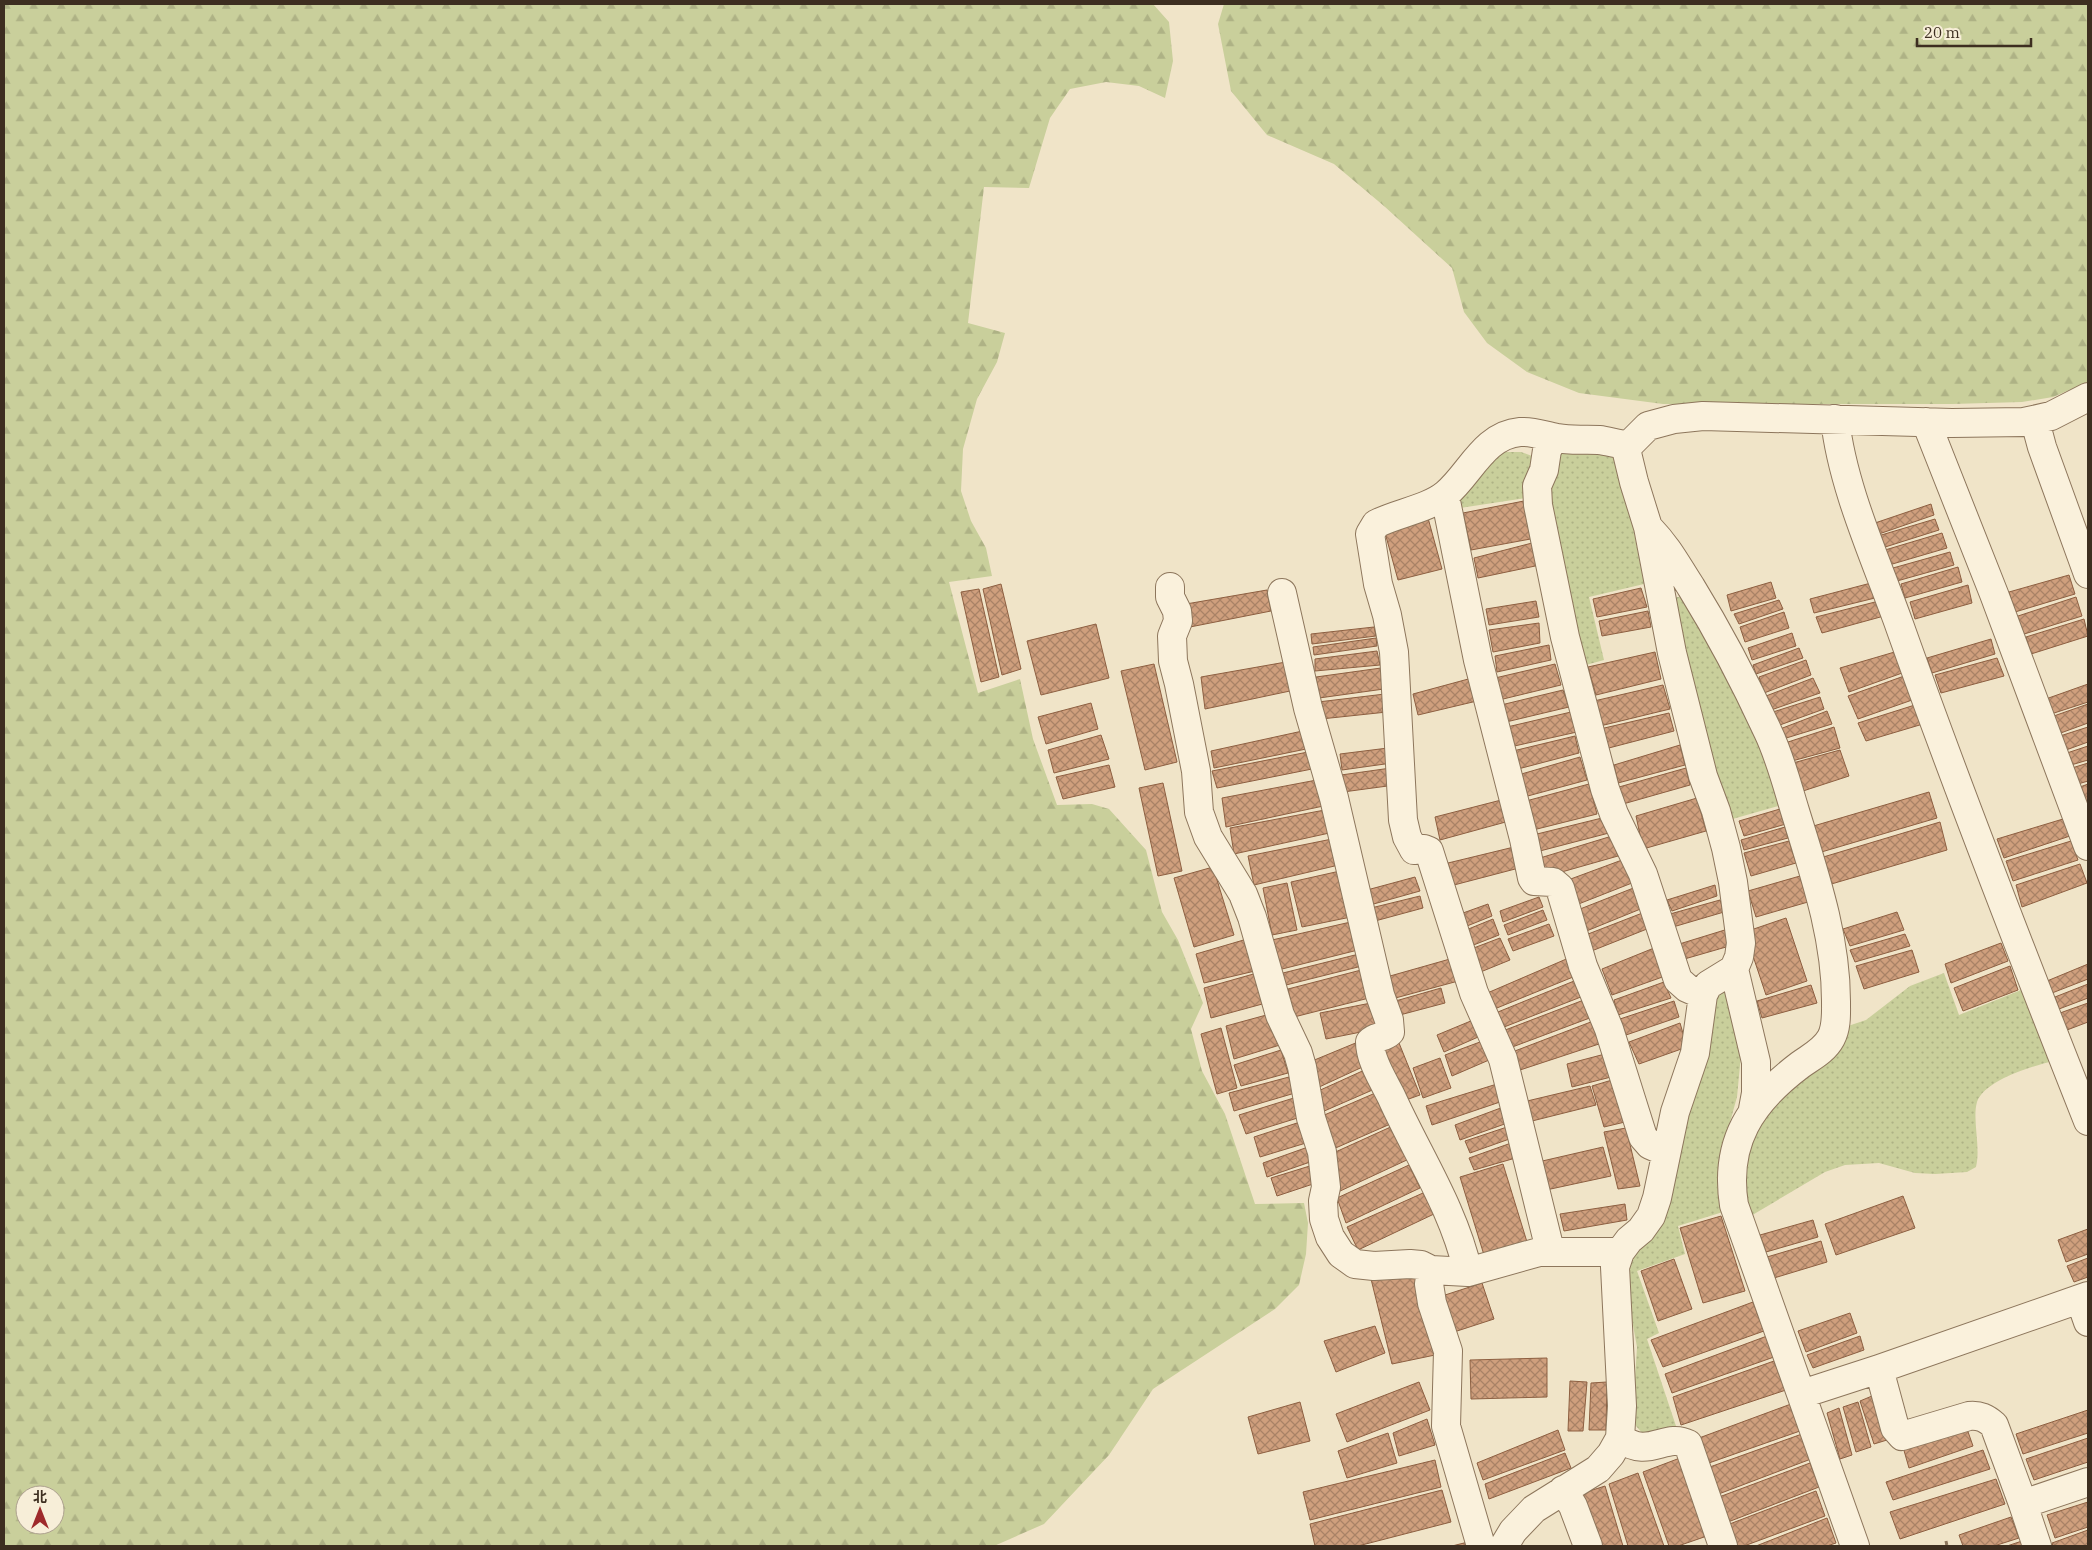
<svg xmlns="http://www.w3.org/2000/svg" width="2092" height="1550" viewBox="0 0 2092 1550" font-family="'IBM Plex Serif','Noto Sans SC',serif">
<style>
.grass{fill:url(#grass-dots)}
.forest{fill:url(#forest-firs);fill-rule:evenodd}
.building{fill:url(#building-cross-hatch);stroke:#8d5f41}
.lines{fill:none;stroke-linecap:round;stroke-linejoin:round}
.minor-casing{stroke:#8d765c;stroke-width:30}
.path{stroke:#8d765c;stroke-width:3;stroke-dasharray:4 2.5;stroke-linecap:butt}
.minor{stroke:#faf1dc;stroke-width:28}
</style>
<defs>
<pattern id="grass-dots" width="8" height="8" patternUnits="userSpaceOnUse" patternTransform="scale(1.25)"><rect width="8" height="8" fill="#c9cf9b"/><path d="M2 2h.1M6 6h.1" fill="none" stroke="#aeb285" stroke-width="1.8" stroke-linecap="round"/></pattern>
<pattern id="forest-firs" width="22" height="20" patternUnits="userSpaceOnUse" patternTransform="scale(1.25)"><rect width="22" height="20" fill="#c9cf9b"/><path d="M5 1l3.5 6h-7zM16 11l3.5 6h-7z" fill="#aeb285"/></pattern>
<pattern id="building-cross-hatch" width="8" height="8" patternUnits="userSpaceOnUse" patternTransform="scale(1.25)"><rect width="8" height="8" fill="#cf9f7d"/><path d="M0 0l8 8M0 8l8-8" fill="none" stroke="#a98266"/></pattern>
</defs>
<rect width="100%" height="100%" fill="#f0e4c8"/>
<path class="grass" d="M1576,448L1616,457L1626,491L1644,584L1589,597L1604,660L1582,666L1549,531L1551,468L1562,451Z
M1505,452H1521L1532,456V497L1460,508V498L1493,456Z
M1677,597H1683L1743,692L1782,805L1729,820L1718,785L1673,602Z
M1944,973L1959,1015L2026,988L2053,1061C2033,1066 1985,1080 1977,1102C1972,1120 1981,1147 1976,1167L1967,1172L1935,1174L1915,1173L1879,1163L1845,1165L1825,1172L1749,1217L1741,1194L1746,1161L1754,1138L1767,1115L1845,1027L1866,1020L1910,986Z
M1722,989L1728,996L1741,1055L1737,1097L1727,1133L1726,1211L1678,1226L1685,1254L1637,1271L1659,1333L1647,1339L1677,1429L1643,1434L1636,1426L1633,1411L1637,1347L1630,1309L1627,1274L1630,1260L1709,993Z"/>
<path class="forest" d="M4,4H1153L1169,22L1173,61L1165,98L1139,86L1106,82L1070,89L1050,118L1029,188L984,187L968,323L1005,333L997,362L977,399L963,449L961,491L971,521L986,548L992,576L949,582L978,693L1020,679L1033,739L1057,805L1092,804L1109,809L1146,850L1162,912L1178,940L1203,1003L1191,1029L1202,1071L1225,1114L1255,1204L1304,1203L1308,1223L1306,1254L1299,1285L1275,1309L1153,1389L1109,1455L1044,1524L994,1546H4ZM25,1495H55V1525H25Z
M1224,4H2088V382L2053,397L2022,402L1952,404H1663L1579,393L1527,372L1487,343L1464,312L1452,268L1384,206L1334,164L1267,135L1231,91L1218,24Z"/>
<path class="building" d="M1529,500L1536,538L1471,550L1463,513Z
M1931,504L1934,515L1876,535L1872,524Z
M1428,518L1442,569L1398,580L1384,529Z
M1935,519L1939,530L1882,548L1878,536Z
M1942,533L1947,548L1889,565L1885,550Z
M1536,542L1540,565L1478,578L1474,558Z
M1950,552L1954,565L1897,581L1893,568Z
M1958,567L1962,582L1905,598L1901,584Z
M2069,575L2075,594L2015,612L2009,592Z
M1771,582L1776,598L1731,611L1727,595Z
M1871,583L1875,598L1814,613L1810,599Z
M1001,584L1021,669L1002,675L983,589Z
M1968,585L1972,603L1915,619L1910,602Z
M1641,588L1647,607L1597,617L1593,599Z
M979,589L999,677L981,682L961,592Z
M1267,590L1271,611L1190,627L1186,604Z
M2076,597L2082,616L2021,635L2015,617Z
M1779,600L1783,609L1739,624L1734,614Z
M1536,601L1539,617L1489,625L1486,609Z
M1879,601L1884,616L1822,633L1816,617Z
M1648,611L1651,627L1602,636L1599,621Z
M1784,612L1789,628L1745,642L1740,627Z
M2084,619L2088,636L2031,654L2026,637Z
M1539,623L1540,643L1493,652L1489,630Z
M1096,624L1109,678L1041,695L1027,641Z
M1374,627L1376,636L1312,644L1311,634Z
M1792,633L1796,646L1752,660L1748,648Z
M1376,638L1377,646L1314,655L1313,647Z
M1991,639L1995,654L1932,673L1927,658Z
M1549,645L1551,660L1497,672L1495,656Z
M1799,648L1803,658L1756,674L1753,665Z
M1377,651L1380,665L1315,671V659Z
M1898,651L1905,672L1849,692L1840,668Z
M1655,652L1661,679L1596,695L1588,667Z
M1997,658L2004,676L1941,693L1935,675Z
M1806,660L1811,675L1764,693L1759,677Z
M1286,662L1290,691L1205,709L1201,677Z
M1154,664L1177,762L1145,770L1121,671Z
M1555,664L1561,685L1499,700L1495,678Z
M1381,668L1384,689L1319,698L1316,677Z
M1907,675L1915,699L1858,719L1848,696Z
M1472,678L1477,701L1418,715L1413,694Z
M1813,678L1820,693L1771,710L1766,696Z
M2088,684V702L2048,715L2043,700Z
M1663,685L1670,709L1600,726L1594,701Z
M1563,690L1569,707L1506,722L1501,705Z
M1385,694L1387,712L1321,719L1318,702Z
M1820,697L1824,709L1777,726L1773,712Z
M1091,703L1098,729L1046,744L1038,717Z
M1918,704L1923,724L1866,741L1858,723Z
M2088,704V723L2058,734L2051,717Z
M1827,711L1832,724L1783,739L1780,729Z
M1571,712L1577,732L1510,747L1507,727Z
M1669,713L1674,731L1605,749L1600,729Z
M1834,727L1840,748L1792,761L1785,743Z
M2088,727V742L2066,750L2060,736Z
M1307,730L1311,748L1214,768L1211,751Z
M1101,735L1109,759L1054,773L1048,750Z
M1575,736L1579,753L1518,769L1513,751Z
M1680,745L1685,765L1618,783L1614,765Z
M2088,746V760L2071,765L2067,753Z
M1388,748L1392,763L1342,770L1340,754Z
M1840,750L1849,776L1803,791L1793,763Z
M1313,751L1317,768L1217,788L1212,771Z
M1580,757L1587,780L1524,797L1518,775Z
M2088,763V781L2078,784L2072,768Z
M1109,765L1115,787L1063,799L1056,777Z
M1391,768L1395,785L1343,792L1341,775Z
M1686,768L1690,785L1623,804L1619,787Z
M1322,779L1328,805L1226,827L1222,798Z
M1163,783L1182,871L1158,876L1139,788Z
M1589,784L1597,814L1533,830L1526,801Z
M2088,784V809L2080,787Z
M1929,792L1937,818L1818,853L1810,827Z
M1509,798L1513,820L1440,840L1435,817Z
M1697,798L1706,831L1643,849L1636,816Z
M1330,809L1334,832L1234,854L1230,828Z
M1780,809L1786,824L1744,836L1739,821Z
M1606,817L1609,833L1536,852L1533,835Z
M2063,819L2070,836L2004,858L1997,839Z
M1940,822L1947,850L1828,885L1820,858Z
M1785,827L1788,838L1744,850L1741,840Z
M1612,836L1618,856L1544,877L1540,858Z
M1337,838L1343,864L1254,885L1248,856Z
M1789,841L1796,863L1751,876L1744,853Z
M2071,841L2078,860L2013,881L2006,861Z
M1514,847L1519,868L1454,885L1448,863Z
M1622,860L1632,883L1576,905L1568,880Z
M2080,864L2087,883L2022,907L2016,885Z
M1213,867L1234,935L1194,947L1174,878Z
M1340,871L1351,917L1302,927L1291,882Z
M1800,876L1808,902L1756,917L1748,891Z
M1415,877L1420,891L1370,905L1367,890Z
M1287,883L1297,930L1272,935L1263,888Z
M1715,885L1717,896L1672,911L1667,900Z
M1636,887L1643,908L1584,932L1575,911Z
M1420,896L1423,908L1375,921L1371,908Z
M1539,897L1543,907L1503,922L1500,911Z
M1720,900L1724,912L1673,927L1670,914Z
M1488,904L1492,916L1467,926L1463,913Z
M1543,910L1547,920L1508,935L1504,925Z
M1645,912L1652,927L1589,952L1583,936Z
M1897,912L1904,930L1850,946L1843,929Z
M1786,918L1807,981L1766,995L1745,932Z
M1493,919L1499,935L1471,946L1466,930Z
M1355,921L1362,949L1278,970L1272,940Z
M1549,924L1554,936L1513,951L1508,939Z
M1728,929L1733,945L1681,960L1676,945Z
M1905,934L1910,946L1855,962L1850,950Z
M1500,938L1510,960L1478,973L1471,949Z
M1247,939L1255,971L1204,983L1196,954Z
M2001,943L2008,961L1951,983L1945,964Z
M1659,946L1668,975L1612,995L1602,969Z
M1912,950L1919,972L1864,989L1856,966Z
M1359,954L1362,966L1282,986L1279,974Z
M1457,957L1462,980L1388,1000L1383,978Z
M1571,957L1578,975L1492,1010L1485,994Z
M2088,964V979L2052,993L2047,981Z
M2010,966L2018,990L1963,1011L1954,988Z
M1365,969L1373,997L1294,1017L1288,989Z
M1257,973L1266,1003L1211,1018L1204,988Z
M1579,979L1586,995L1499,1029L1493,1014Z
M1664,982L1671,998L1618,1015L1614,1000Z
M2088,984V998L2059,1009L2055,997Z
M1811,985L1817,1003L1762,1018L1757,1001Z
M1441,988L1445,1003L1396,1016L1392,1002Z
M1589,998L1595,1016L1507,1049L1500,1032Z
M1674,1001L1679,1017L1626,1035L1620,1019Z
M1376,1002L1381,1028L1326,1039L1320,1013Z
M2088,1003V1022L2067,1030L2060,1013Z
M1270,1014L1280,1045L1234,1059L1226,1026Z
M1478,1018L1485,1034L1444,1052L1437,1035Z
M1596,1020L1602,1043L1517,1071L1507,1054Z
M1680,1023L1687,1047L1639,1064L1629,1042Z
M1221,1028L1237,1088L1217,1094L1201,1034Z
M1397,1038L1420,1095L1403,1101L1381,1044Z
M1488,1039L1496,1057L1452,1076L1445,1055Z
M1358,1042L1369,1064L1317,1088L1312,1061Z
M1281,1050L1288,1073L1241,1086L1234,1065Z
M1605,1054L1611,1077L1572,1087L1567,1064Z
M1440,1058L1451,1088L1423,1098L1413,1068Z
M1369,1068L1377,1088L1322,1112L1316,1092Z
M1289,1077L1295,1093L1234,1111L1229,1093Z
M1612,1080L1625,1122L1604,1127L1592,1086Z
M1497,1084L1503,1101L1432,1125L1426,1106Z
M1590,1086L1596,1105L1528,1122L1523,1102Z
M1380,1091L1395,1122L1331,1150L1322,1116Z
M1297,1097L1304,1116L1246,1134L1239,1115Z
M1506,1106L1513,1121L1460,1140L1455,1125Z
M1300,1122L1306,1143L1260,1157L1254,1137Z
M1395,1125L1409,1159L1338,1192L1331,1154Z
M1510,1126L1515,1137L1470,1153L1465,1141Z
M1626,1128L1640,1186L1618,1189L1604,1132Z
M1514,1142L1519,1157L1474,1170L1469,1158Z
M1308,1147L1313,1161L1267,1177L1263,1163Z
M1603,1147L1611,1176L1546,1190L1538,1162Z
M1503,1164L1527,1242L1484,1255L1460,1177Z
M1313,1165L1319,1182L1277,1196L1271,1178Z
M1409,1165L1420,1188L1346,1223L1337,1198Z
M1423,1193L1434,1214L1358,1250L1347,1227Z
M1903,1196L1915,1228L1836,1255L1825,1224Z
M1625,1204L1627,1220L1564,1231L1560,1214Z
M1721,1216L1745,1291L1703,1303L1680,1228Z
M1813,1220L1818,1237L1766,1252L1760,1235Z
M2088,1229V1254L2066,1262L2058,1240Z
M1821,1241L1827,1262L1774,1278L1767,1257Z
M2088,1258V1277L2074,1282L2067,1266Z
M1674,1259L1692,1309L1658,1321L1641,1271Z
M1413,1270L1435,1355L1392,1364L1371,1279Z
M1482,1283L1494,1319L1454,1332L1442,1296Z
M1753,1302L1764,1331L1663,1367L1651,1340Z
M1850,1313L1857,1333L1806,1352L1798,1331Z
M1375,1326L1385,1353L1336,1372L1324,1341Z
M1767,1336L1774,1357L1672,1393L1665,1374Z
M1860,1336L1864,1350L1813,1368L1807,1355Z
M1547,1358V1397L1471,1399L1470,1360Z
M1774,1361L1786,1390L1681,1425L1673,1397Z
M1570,1381L1587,1382L1583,1431H1568Z
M1419,1382L1430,1410L1347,1442L1336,1414Z
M1607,1382L1606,1430H1589L1591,1383Z
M1872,1396L1887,1440L1874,1444L1860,1401Z
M1300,1402L1310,1441L1258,1454L1248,1417Z
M1858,1402L1871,1447L1856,1452L1843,1407Z
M1791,1404L1800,1431L1706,1464L1699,1438Z
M1839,1408L1852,1455L1840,1459L1827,1413Z
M2088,1410V1433L2023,1454L2016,1434Z
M1427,1419L1435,1445L1399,1456L1393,1433Z
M1966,1426L1973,1446L1909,1468L1903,1447Z
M1558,1430L1565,1450L1483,1480L1477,1463Z
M1388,1433L1397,1463L1347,1478L1338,1451Z
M1802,1434L1811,1459L1716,1495L1707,1468Z
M2088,1438V1462L2034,1480L2026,1459Z
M1983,1450L1990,1469L1893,1500L1886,1482Z
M1565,1453L1571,1468L1489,1499L1485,1484Z
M1680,1458L1707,1536L1678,1546H1669L1643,1472Z
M1435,1460L1441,1487L1310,1520L1303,1492Z
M1810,1463L1819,1487L1728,1522L1719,1497Z
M1638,1473L1664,1546H1628L1609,1484Z
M1996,1479L2005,1504L1900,1539L1890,1512Z
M1605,1486L1623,1546H1600L1580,1494Z
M1442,1490L1451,1522L1358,1546H1315L1310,1524Z
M1816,1491L1825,1516L1744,1546H1736L1727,1525Z
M2088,1502V1527L2055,1538L2047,1515Z
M2011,1517L2019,1538L1994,1546H1963L1959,1535Z
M1827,1518L1836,1543L1827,1546H1756Z
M2088,1530V1546H2053L2052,1543Z
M2022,1541L2023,1546H2007Z
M1468,1542L1469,1546H1452Z"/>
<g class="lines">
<g class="minor-casing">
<path id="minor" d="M1835,419C1842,487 1877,562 1900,627C1959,793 2023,957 2088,1121
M2035,421L2042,447L2088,574
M1926,422L1994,594L2088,846
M1556,438L1551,443L1547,450L1544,470L1537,486L1538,505L1565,637L1605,789L1614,814L1643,874L1678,980L1687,988L1703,995
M1445,496L1478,660L1524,839L1532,878L1534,881L1553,882L1560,888L1583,966L1609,1029L1643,1137L1650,1145L1666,1152
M1649,528C1669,549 1676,564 1691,587C1720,634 1745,682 1768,732C1780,757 1787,785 1795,811C1814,873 1836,936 1836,1001C1836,1013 1837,1027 1831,1038C1824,1051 1811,1057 1800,1065C1751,1102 1724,1142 1734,1205L1855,1546
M1170,587V597L1177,611L1178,621L1172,636L1173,661L1179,684L1196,771L1199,812L1208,837L1243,894L1252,917L1280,1015L1298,1053L1302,1067L1311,1118L1322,1152L1326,1187L1323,1201L1324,1219L1330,1237L1341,1254L1355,1264L1374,1266L1410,1264L1421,1265L1431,1270L1468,1272L1539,1252H1620
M1282,593L1308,708L1334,798L1380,995L1389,1020L1390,1032C1384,1038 1375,1036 1370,1042C1370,1060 1383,1080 1391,1096C1417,1154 1454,1209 1468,1272
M1734,969L1756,1062V1093L1753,1109
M1550,1250L1503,1059L1474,993L1429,851L1424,849L1414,850L1407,837L1403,820L1394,652L1387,615L1378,584L1370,534L1376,524C1397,513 1428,509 1446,494C1470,474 1484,435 1520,432C1533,431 1545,436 1557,438C1571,441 1585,439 1599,440C1609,441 1619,445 1629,445
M1431,1270L1429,1284L1432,1303L1448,1351L1446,1426L1481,1546
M2080,1299L2088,1322
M1879,1369L1895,1428L1902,1436L1969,1416C1980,1415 1986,1418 1994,1425L2023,1504L2037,1546
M1802,1394L1879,1369L2088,1296
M1620,1438C1649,1460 1665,1432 1688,1444L1723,1546
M1563,1490L1573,1506L1588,1546
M2023,1504L2088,1482
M1504,1546L1513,1531L1534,1509L1598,1469L1611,1454L1620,1438L1622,1406L1615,1267L1620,1252L1629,1240L1641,1230L1651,1216L1657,1198L1675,1112L1695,1053L1703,995L1708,985L1734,969L1739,957L1741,943L1733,882L1726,848L1716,811L1703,776L1672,653L1648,527L1634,482L1627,453L1629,445L1648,426L1674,419L1703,416L1952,423L2024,422L2051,416L2088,397"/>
</g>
<path class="path" d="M1946,1541L1947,1546"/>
<use href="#minor" class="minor"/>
</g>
<rect width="2092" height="1550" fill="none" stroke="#3d2e20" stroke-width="10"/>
<g transform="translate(40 1510)"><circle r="24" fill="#f7eed8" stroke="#ada18e"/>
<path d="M0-4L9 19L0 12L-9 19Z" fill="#9e2a2b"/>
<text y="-8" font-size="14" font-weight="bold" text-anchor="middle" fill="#3d2e20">北</text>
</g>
<path d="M1917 38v8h114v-8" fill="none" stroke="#3d2e20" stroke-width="2.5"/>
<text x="1924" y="38" font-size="15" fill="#3d2e20" stroke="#f7eed8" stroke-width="4" paint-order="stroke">20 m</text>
</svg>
